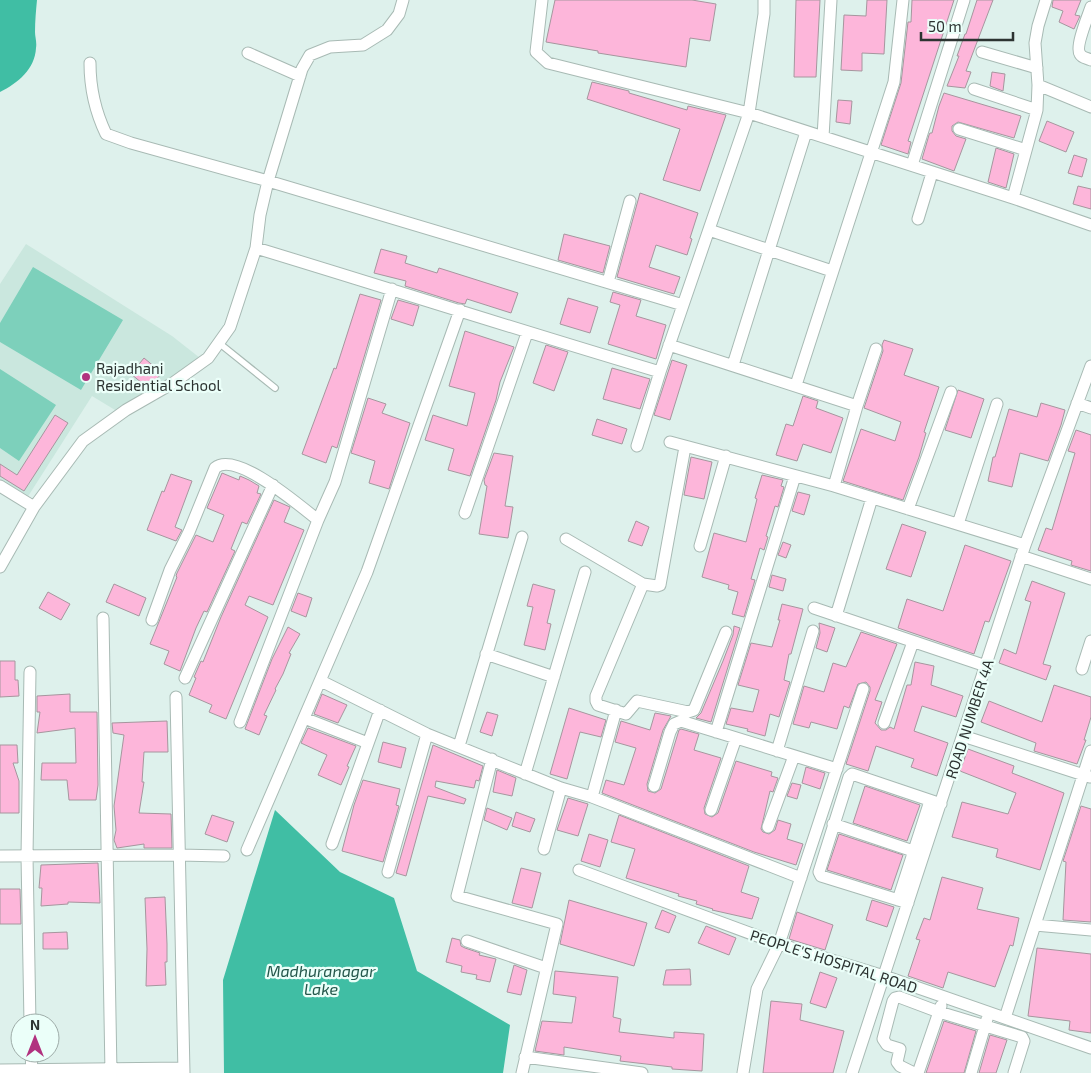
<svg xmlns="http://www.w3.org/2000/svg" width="1091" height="1073" viewBox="0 0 1091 1073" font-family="'Exo 2',sans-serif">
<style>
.built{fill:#cae7de}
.green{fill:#7dd0bb}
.water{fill:#40bea4}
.building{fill:#fdb6da;stroke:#a6969e}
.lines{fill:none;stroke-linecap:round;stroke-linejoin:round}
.lane-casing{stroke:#a8bab4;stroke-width:8}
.street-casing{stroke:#a8bab4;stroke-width:13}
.lane{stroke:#fff;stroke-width:5.5}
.street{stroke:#fff;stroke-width:11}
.poi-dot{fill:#b1327f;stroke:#ebfff9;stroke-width:2}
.labels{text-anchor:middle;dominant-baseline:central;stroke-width:4.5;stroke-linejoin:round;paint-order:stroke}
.poi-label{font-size:15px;fill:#2c3331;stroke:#ebfff9;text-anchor:start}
.street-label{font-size:15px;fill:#2c3331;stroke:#ebfff9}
.water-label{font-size:16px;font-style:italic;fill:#25584c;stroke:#ebfff9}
</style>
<rect width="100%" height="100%" fill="#def1ec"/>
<path class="built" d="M26,244L172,336L200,358L120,413L92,396L27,498L0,481V284Z"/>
<path class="green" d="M33,267L123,320L81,390L0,342V323Z
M0,369L56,405L19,461L0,448Z"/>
<path class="water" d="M0,0H37C36,10 35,21 35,32C35,37 37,42 36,48C35,69 18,83 0,92Z
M275,810L340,872L394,898L417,971L510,1025L503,1073H224L223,980Z"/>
<path class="building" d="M555,0H692L716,4L710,41L690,38L686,67L598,53V51L546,42Z
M796,0H820L816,77H794Z
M867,0H887L884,54L862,53V71L841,70L844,15L866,16Z
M912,0H954L908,141L911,142L908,154L881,145L901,83L908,22H911Z
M977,0H993L966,71L971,72L965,88L947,86L959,56H957L965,34H966Z
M1053,0H1081L1075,15L1080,16L1074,29L1059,22L1063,11L1052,7Z
M992,72L1005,74L1003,91L990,86Z
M592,82L629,91V93L687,110L688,106L726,115L700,191L663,180L680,129L587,99Z
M944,93L1021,116L1014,138L958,122L952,126V131L956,136L966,139L954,171L922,159L929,135L930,133H932L939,106Z
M838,100L852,101L850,124L836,122Z
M1047,121L1074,132L1066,152L1039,141Z
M996,148L1014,154L1006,188L988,182Z
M1074,155L1087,159L1082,177L1068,173Z
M1078,186L1091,189V209L1073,204Z
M640,193L698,213L690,238L692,239L687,255L656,245L649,267L680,277L674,294L617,277Z
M564,234L610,246L603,273L558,260Z
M381,249L407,256L405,263L437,273L439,268L518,293L511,313L467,299L465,304L459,303L405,286L406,281L374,273Z
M613,292L641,300L636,316L666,325L656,359L608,344L620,305L610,302Z
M360,294L381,300L337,448L332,446L326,463L302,454L334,368L336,369Z
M568,298L598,307L590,333L560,324Z
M398,300L419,306L413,326L391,319Z
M465,331L514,347L500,382L496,400L470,476L448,470L454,449L425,440L433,415L467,426L475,393L449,386Z
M884,340L913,349L904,375L939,387L924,432L926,433L919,457L903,500L843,481L861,429L895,441L901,422L864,408L883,351L882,345Z
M546,345L568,352L554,391L533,383Z
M144,358L162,373L148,388L131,374Z
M672,360L687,365L670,420L654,415Z
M612,368L650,379L640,409L603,399Z
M958,390L984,399L971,438L945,430Z
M803,396L818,401L816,408L843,418L831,453L803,444L797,461L776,455L786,424L793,426Z
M368,398L386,404L382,413L410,423L389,489L369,483L375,461L351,453Z
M1041,403L1065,410L1061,425L1048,461L1020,453L1012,487L988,481L993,457H995L1009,409L1037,417Z
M55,415L68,423L24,491L0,476V464L17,475Z
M597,419L627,429L622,444L592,435Z
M1076,430L1091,435V571L1071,565L1072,561L1038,550L1046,528L1052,530L1075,453L1068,451Z
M494,453L513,456L505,506L513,507L508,538L479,534L487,486L485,485L484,480Z
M691,457L712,462L704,499L684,495Z
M222,473L239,480L240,476L249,480L259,486L257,493L261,494L247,524L242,522L231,549L235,551L207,612L204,611L196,628L180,671L164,664L169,651L150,644L177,577L176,576L177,573L196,535L213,542L224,515L207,508Z
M171,474L192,481L175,527L182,530L176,541L147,530L162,491L164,492Z
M762,475L783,480L781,486L784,487L778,507L775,506L766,536L768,537L764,550L760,548L751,579L755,580L744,617L732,614L738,592L728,589L729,585L702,577L714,533L746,542L757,499L755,498Z
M798,492L810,495L804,515L792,511Z
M274,500L290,507L284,522L304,530L273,605L249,596L245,605L268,617L226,719L209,712L212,705L189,695L196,678L194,677L201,661L203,662L221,617Z
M636,521L649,527L642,546L628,541Z
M902,524L926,532L911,577L886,569Z
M783,542L791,545L786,558L778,555Z
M965,545L1011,561L989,622L985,621L974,654L898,628L907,599L943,611Z
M772,575L786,579L783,591L769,587Z
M1032,581L1065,593L1043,664L1051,666L1046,680L999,663L1004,649L1016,654L1031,602L1025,600Z
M114,584L146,598L139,616L106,602Z
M533,584L555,590L547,623L551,624L545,650L524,645L533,607L527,606Z
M48,592L70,604L61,620L39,608Z
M298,593L312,598L306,617L291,611Z
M782,604L803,609L791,654H789L784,680L790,682L779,717L770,714L765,736L747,731L748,729L726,724L731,708L753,712L759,690L738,685L751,643L772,647L780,620H778Z
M819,623L835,628L827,652L816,648L820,633Z
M734,626L740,628L711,722L696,718L701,713L723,661L733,635Z
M288,627L300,634L289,653L291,654L283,674L275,689L276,690L264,715L267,716L259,735L245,729L272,659Z
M861,632L897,644L875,700L882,702L875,723L881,730H886L890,727L894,729L907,685H911L915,662L934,666L931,685L963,696L956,717L922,706L914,731L948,743L937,776L911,767L914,759L876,746L868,771L846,764L870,691V687L866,682L858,684L849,708L844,706L837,729L811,722L809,728L793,724L804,686L824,692L833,663L846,667Z
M0,661H15V680H18L19,696L0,697Z
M1054,685L1091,697V717L1084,740H1086L1077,764L1034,751L1036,743L981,722L989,701L1042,722Z
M70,694V712H97L98,785L96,800H69L67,780H41L42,763H76L75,728L37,733L40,712H37V696Z
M322,694L347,705L338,723L314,714Z
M569,708L606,720L601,737L580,732L567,779L550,774Z
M487,712L498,715L492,736L480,732Z
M655,713L671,716L663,730L647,784L648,791L655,793L661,789L679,730L681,729L699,734L694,750L721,758L704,808L705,814L712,817L718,813L736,761L772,772L771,776L778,778L773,792L770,791L761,829L763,832L769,834L775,830L778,820L791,824L787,839L803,844L796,865L754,852L602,793L606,780L624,785L636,748L615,742L621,721L650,730Z
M167,721L168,752H144L142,782H144L139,813L171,814L172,848H144V844L117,848L114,840L116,830L114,806L124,735L113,733L112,723Z
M308,728L356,746L347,766L349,767L341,785L318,775L327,755L301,743Z
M383,742L406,748L401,768L378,762Z
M0,745H17L18,763H13L19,781V813H0Z
M433,745L483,766L479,781L476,780L474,788L436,781L435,787L466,799L464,804L428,796L406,876L396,873Z
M968,749L1014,766L1012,773L1064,793L1040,870L996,857L998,849L952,837L962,802L1008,814L1016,793L960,771Z
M806,767L825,773L820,789L802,783Z
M497,770L516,778L512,796L493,792Z
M363,780L400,789L396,805L399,806L383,862L342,851L354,805Z
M792,783L801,785L797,799L787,796Z
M865,786L920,805L907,841L853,823Z
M568,798L588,804L578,836L557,830Z
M1081,806L1091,809V922L1063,920L1066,862L1063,861Z
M487,808L512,818L507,830L484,820Z
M516,812L535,819L530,832L512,826Z
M212,815L234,822L227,842L205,834Z
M619,815L749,866L741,892L759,898L752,919L712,910L713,909L696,904L697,901L678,896L679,894L626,878L635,849L611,842Z
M589,834L608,840L600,867L581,861Z
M839,834L903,855L891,890L827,870Z
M98,863L100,903L68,902V904L41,906L42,888H39L41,865Z
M521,868L541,873L532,908L512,903Z
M942,877L983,888L977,909L1019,918L1013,946L1010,945L995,987L948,972L943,988L908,976L920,940L916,939L924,918L930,920Z
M0,889H20L21,924H0Z
M165,897L167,944V962H165L166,985L146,986L147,949L145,898Z
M569,900L647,923L634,966L560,944Z
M872,900L894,907L887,927L866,920Z
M662,910L676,916L669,933L655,928Z
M797,912L833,925L825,950L789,939Z
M706,926L736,938L729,955L698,943Z
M67,932L68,949H43V933Z
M452,938L460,940L461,946L465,948L480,953L479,955L496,959L490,982L476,979L477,975L461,972L462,966L446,962Z
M1037,948L1091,954V1033L1069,1030L1070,1021L1028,1016Z
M514,965L527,970L521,995L507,992Z
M690,969L691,985H663L666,970Z
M555,971L618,977L613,1017L621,1019L619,1032L674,1038V1032L704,1034L702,1071L672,1069V1067L620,1061L621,1056L564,1047V1055L535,1051L542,1021L572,1023L576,997L553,994Z
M820,972L837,978L826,1008L810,1003Z
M771,1001L802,1004L800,1020L844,1031L833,1073H763Z
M944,1021L976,1031L964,1073H926Z
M990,1035L1007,1040L996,1073H979Z"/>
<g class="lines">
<g class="lane-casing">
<path id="lane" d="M219,343L275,388"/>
</g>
<g class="street-casing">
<path id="street" d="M542,0L536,52L548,63L749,113L1013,198L1091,225
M1091,7C1088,16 1075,47 1080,54C1082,58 1087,58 1091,60
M982,52L1037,68
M248,53L300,76
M90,63C90,89 95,111 106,134L131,143L268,181L683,305
M1038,85L1091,107
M974,89L1037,110
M959,129L1026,150
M823,137L831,0
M912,165L964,0
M1013,198L1037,110L1038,85L1035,43L1038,26L1046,0
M918,219L932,173
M709,230L832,271
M256,248C391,289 525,332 660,372
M608,282L630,201
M669,345L857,406
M733,365L806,132
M796,385L894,82L903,0
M1077,403L1091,408
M670,442L834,486L1025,545
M637,446L660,372L749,113L764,14V0
M0,486L34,507
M834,486L857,406L876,349
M908,509L951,392
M465,513L527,333
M958,524L997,404
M566,539L643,584L657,586L660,585L685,447
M700,546L726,456
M1021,556L1091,579
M0,567L34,507L83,441L126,410L173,383L208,358L230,327L256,248L260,215L268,181L302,69L310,55L330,47L363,45L387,30L399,14L403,0
M643,584L596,696V701L598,705L626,714L637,701L688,712L694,710L726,632
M814,608L986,666
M836,616L872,498
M103,618L111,1073
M152,620L170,570L189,532L215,468C236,450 300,506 318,520
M486,654L554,677
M1082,669L1091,641
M30,672L27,856L30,1023
M185,678L273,485
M321,681L427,734L561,788L592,797L801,878
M176,697L184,1073
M304,718L368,743
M240,722L318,520L335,482L392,289
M884,723L913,642
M716,732L795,476
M963,736L1090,777
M459,746L522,537
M777,751L813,631
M492,759L457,896L557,924L522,1073
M525,774L585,572
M654,786L670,732L674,724L681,721L837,769
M592,797L616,710
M711,810L736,738
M833,824L919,853
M768,827L794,756
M332,844L380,710
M544,849L561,788
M247,850L367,572L460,310
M0,856L179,855L224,856
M579,870L779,944L884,976L1091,1048
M388,872L427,734
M898,900L930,801
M908,903L821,876L819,872L849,777L852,774L941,804
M1035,925L1091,930
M467,941L546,968
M1005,1018L1091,751
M31,1053L32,1073
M525,1057L642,1073
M0,1070L184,1068
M743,1073L757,989L779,944L863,689
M852,1073L1025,545L1091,366
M914,1073L900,1066L897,1062L900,1049L887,1045L883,1039L893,1001L895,998L899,997L939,1012L1022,1037L1024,1041L1014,1073
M918,1073L941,1006
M971,1073L987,1019"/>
</g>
<use href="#lane" class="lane"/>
<use href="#street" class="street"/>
</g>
<circle class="poi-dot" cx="86" cy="377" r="5"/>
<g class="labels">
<g class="poi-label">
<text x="96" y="368">Rajadhani<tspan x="96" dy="17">Residential School</tspan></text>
</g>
<g class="street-label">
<text transform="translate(969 719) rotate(-72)">ROAD NUMBER 4A</text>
<text transform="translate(834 961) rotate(18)">PEOPLE'S HOSPITAL ROAD</text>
</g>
<g class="water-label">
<text x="321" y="970">Madhuranagar<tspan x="321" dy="18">Lake</tspan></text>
</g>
</g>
<g transform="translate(35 1038)"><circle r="24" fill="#ebfff9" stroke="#9fada9"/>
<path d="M0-4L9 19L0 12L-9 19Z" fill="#b1327f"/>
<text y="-8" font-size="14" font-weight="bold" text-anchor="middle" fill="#2c3331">N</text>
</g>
<path d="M921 32v8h92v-8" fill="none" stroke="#2c3331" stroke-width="2.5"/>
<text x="928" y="32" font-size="15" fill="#2c3331" stroke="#ebfff9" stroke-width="4" paint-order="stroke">50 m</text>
</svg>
